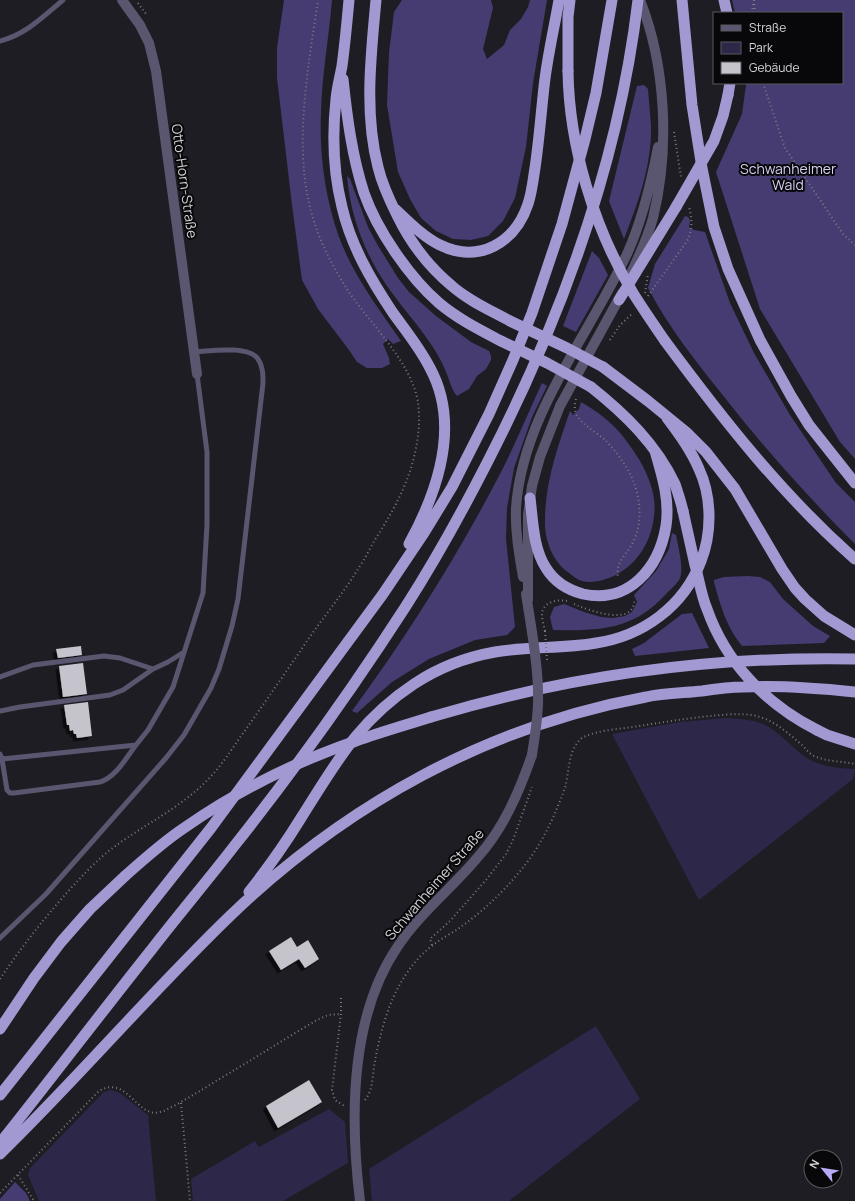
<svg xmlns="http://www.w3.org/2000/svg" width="855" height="1201" viewBox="0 0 855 1201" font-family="Manrope,sans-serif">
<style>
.green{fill:#2d2749}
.forest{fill:#463c72}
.building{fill:#c5c4cc;filter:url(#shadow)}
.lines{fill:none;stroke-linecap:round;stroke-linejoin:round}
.path{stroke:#7a7a7f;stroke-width:2;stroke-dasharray:1 3;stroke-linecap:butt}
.service{stroke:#5a566f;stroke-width:5}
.minor{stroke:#5a566f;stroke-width:10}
.tertiary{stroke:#5a566f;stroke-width:10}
.trunk{stroke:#a299d2;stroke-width:11}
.path-bridge{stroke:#7a7a7f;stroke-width:2;stroke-dasharray:1 3;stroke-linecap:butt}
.tertiary-bridge{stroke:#5a566f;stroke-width:10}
.trunk-bridge{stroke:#a299d2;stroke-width:11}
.labels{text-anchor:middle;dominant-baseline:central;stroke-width:4;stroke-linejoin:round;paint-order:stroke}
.park-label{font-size:14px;fill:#d4cff2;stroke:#08080a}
.street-label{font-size:14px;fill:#d3d3d7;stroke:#08080a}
</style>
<defs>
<filter id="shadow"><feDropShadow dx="-3.5" dy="3.5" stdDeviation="0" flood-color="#0009"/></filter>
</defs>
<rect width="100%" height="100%" fill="#1e1d23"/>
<path class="green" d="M726,718C738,719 751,719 763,724C779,731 790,746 804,756C819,767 838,768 855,769V770L853,779L699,900L612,734L680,722Z
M596,1026L640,1099L509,1201H372L369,1169Z
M111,1090L120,1093L148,1115L156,1201H39L28,1175L30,1168L104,1092Z
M329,1109L345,1122L348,1163L283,1201H193L191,1179L255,1141L259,1147Z"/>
<path class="forest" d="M284,0H332C329,37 322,74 321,112C319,153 325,198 339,237C353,275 378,308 401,341L393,344L388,339L383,344L389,358L390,364L382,368H367L357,362L349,350L318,309L302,280L292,205L277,78V48Z
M402,0H491L493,8L483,49L487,59L504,45L510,30L521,19L528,7L530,0H547L533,83L526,147L515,198L503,221L488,236L471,240L453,239L436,231L421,218L410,199L398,172L387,105L389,53L394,12Z
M732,0H855V459L840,442L760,309L716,172L742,114L746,85L744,83H842V13H735Z
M644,85L648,89C649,101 650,113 651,126C652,165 638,203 624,239L609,201L637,86Z
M347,176L350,179L368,227L377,244L398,278L409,292L436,316L471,342L489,351L491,356V360L486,369L477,376L469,389L457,396C452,390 451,385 448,377C445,369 441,360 436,352C422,329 403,309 387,286C365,254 350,215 347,176Z
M685,216L688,217L690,220L689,227L694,230L705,232L730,303L754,353L790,415L836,483L855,502V544C809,498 765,449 725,398C697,363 669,328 648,288L655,264Z
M592,251L599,258L608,275L576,332L563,326Z
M542,383L547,386L532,417L514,468L507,508L506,539L515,627L507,635L475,640L429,659L392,682L357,713L352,711C407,636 457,557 500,474C515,445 528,413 542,383Z
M581,402C610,419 622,432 640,461C649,477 657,497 654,516C651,546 632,572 603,580C596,582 585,583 579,580C575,578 572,575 569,573C556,564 549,550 546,535C545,530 545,525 545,520C545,482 558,446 570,411L573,415L579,409Z
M672,533L676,535C678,546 684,568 680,578C678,583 671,589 666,594C634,630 599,631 553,630L550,617L554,607L564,604L584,612L601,617L613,618L625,616L632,612L637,602L634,595L656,571L669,549Z
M748,576L760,577L770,582L783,599L813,626L830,636L824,643L742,646C727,628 720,605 714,582V580L724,577Z
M692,613L709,648L635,656L632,649L644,643L682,614Z
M15,1182L26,1193L30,1201H0V1199Z"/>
<path class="building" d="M81,646L82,655L58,658L56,649Z
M83,663L87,694L63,697L59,666Z
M88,702L92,736L77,738L76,734H74L73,730L70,731L69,725H67L64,705Z
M291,937L297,947L308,940L319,959L305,968L299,959L281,970L269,951Z
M309,1080L322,1102L278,1128L266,1106Z"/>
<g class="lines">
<path class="path" d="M754,0L755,13
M138,3L146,14
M752,13L753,4
M763,83L785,148L843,234L855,245
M674,132L681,177
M645,293L648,274
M648,296L687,241C693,229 692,219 689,207
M610,340L620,325L633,313
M576,399C569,421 593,428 606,441C616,451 626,465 632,478C641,498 643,525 632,544C626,555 615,563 618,577
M574,604C587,610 636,628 634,599
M545,631C544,626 542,620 542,615C542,602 557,599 567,601
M432,945L430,939L450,921L486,880L506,854L513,840L532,787
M0,979C22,946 46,916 72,887C84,874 96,861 110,850C144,824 184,807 213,774C223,763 232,749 241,736C261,708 281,679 301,650C319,622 341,597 358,569C365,559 370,548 376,538C399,502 416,469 419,425C419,417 419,409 418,402C411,361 369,323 347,289C329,261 314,230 308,198C295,136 309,62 318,0
M341,998V1014L332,1090L335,1100L343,1105L346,1104
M365,1100C374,1089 372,1074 375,1061C380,1034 388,1003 403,979C411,966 420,955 432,946C441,938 453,933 462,926C486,909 507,888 525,865C543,842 555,815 565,788C569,773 568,754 578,742C580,739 583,737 586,736C601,730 618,729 633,727C658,723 683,719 709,716C725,715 744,712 760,717C776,722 789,734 802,745C805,748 808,752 812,755C826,762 841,761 855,764
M181,1103L190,1201
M18,1175L34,1201
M0,1193L99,1091C127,1074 137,1119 160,1112C165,1111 169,1108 174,1106C188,1098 202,1090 216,1081C250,1061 283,1040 317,1020L328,1015L341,1014"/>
<path class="service" d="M0,41C25,35 44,16 63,0
M0,677L33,665L104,656L120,658L153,669
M0,711L20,707L110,695L123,690L153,669L168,662L184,652
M0,754L2,759L136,745L148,730L173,687L203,593L207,525V452L197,374
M2,759L7,790L10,793H14L100,782C116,777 126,758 136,745
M0,938L46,894L166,758L184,735L211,688L219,669L232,626L238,599L263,383C263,375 263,366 258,359C249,345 210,351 194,352"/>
<path class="minor" d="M122,0L140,25L149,43L156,71L197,374"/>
<path class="tertiary" d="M632,271C640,254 648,236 653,218C670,149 666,66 640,0
M523,577C519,554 515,531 516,508C522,416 589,335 627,254C642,221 651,184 658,147
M526,594L532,632
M528,600V515L532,486L540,457L560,406L622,293
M360,1201C350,1119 350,1016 398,946C420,913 452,888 477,858C504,828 519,792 532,755"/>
<path class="trunk" d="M349,0C347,22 345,44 342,66C340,77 337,88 336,99C332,136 333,171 342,207C351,246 371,280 393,313C406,331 420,348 430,368C461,425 438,491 409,544
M376,0C371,55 364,113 378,167C382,184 389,199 397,215C410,242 429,267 452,286C469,301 490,310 510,321
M682,0L692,105L702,168L714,227L728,269L760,340L791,396L809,425L855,483
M724,0L727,13
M568,71V17L570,0
M343,79C347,117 352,156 364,193C377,230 409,277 439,303C458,319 480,330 501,341
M728,95L730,83
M393,207C407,220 422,236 440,245C479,264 515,243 528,204C532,192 533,180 535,168C539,141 541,114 544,87C547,58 554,29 559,0
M619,300L676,207
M665,341C722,418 782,495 855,559
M603,367L648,401L686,432L706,452L735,489L782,569L795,588L805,599L824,616L855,635
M591,387C625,414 656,444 675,484C678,493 681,502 683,511
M530,498C533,521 533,548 546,568C554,581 568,590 583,594C629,604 659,568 666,526C670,500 662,475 655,451
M431,717C568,676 712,656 855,659
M817,730L827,735L855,744
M249,892C268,868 285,844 301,818C336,763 358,721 414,684C438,668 467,657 495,652C528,646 563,649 596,643C643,636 684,606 701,561C712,533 712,497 699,469C691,450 679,434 667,418
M0,1029L34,978L61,942L90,909L125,876
M0,1095L211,828L383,594L424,533L452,487L489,414L513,360L532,313L562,224L585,139L596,93L612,0
M0,1143C51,1079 101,1013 152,949C179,914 208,880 235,845C296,768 353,688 406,606C436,559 463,510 488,461C562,317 619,161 638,0
M0,1154C79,1077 151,992 231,915C347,804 488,726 646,697C664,693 683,693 702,691C715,689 729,687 743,687C780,685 818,688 855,692"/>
<path class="path-bridge" d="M545,631L547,661"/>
<path class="tertiary-bridge" d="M532,755C535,734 539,714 538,693C538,673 535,652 532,632"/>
<path class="trunk-bridge" d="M568,71C569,146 594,228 633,293C643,309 654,325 665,341
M676,207L714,141L723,116L728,95
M510,321L567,348L603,367
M501,341L547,363L591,387
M683,511C687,529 691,547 695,565C699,579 701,595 707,609C726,663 766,704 817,730
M125,876C144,859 163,842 184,828C237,791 295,762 356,741C381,732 406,725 431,717"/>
</g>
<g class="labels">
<g class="park-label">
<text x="788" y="168">Schwanheimer<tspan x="788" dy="16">Wald</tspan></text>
</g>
<g class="street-label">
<text transform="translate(185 181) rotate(82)">Otto-Horn-Straße</text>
<text transform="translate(434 884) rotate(-49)">Schwanheimer Straße</text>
</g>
</g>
<rect x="713" y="12" width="130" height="72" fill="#08080a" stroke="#59595c"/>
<rect x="721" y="25" width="20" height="6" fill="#5a566f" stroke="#59595c"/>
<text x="749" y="32" font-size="12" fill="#d3d3d7">Straße</text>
<rect x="721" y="42" width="20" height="12" fill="#2d2749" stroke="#59595c"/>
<text x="749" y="52" font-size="12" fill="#d3d3d7">Park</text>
<rect x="721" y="62" width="20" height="12" fill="#c5c4cc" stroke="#59595c"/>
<text x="749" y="72" font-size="12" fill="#d3d3d7">Gebäude</text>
<g transform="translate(823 1169) rotate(300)"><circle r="19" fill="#08080a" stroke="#59595c"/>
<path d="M0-3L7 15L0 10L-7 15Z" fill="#b7abf8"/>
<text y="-6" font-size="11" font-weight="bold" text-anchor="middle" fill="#d3d3d7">N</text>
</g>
</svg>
